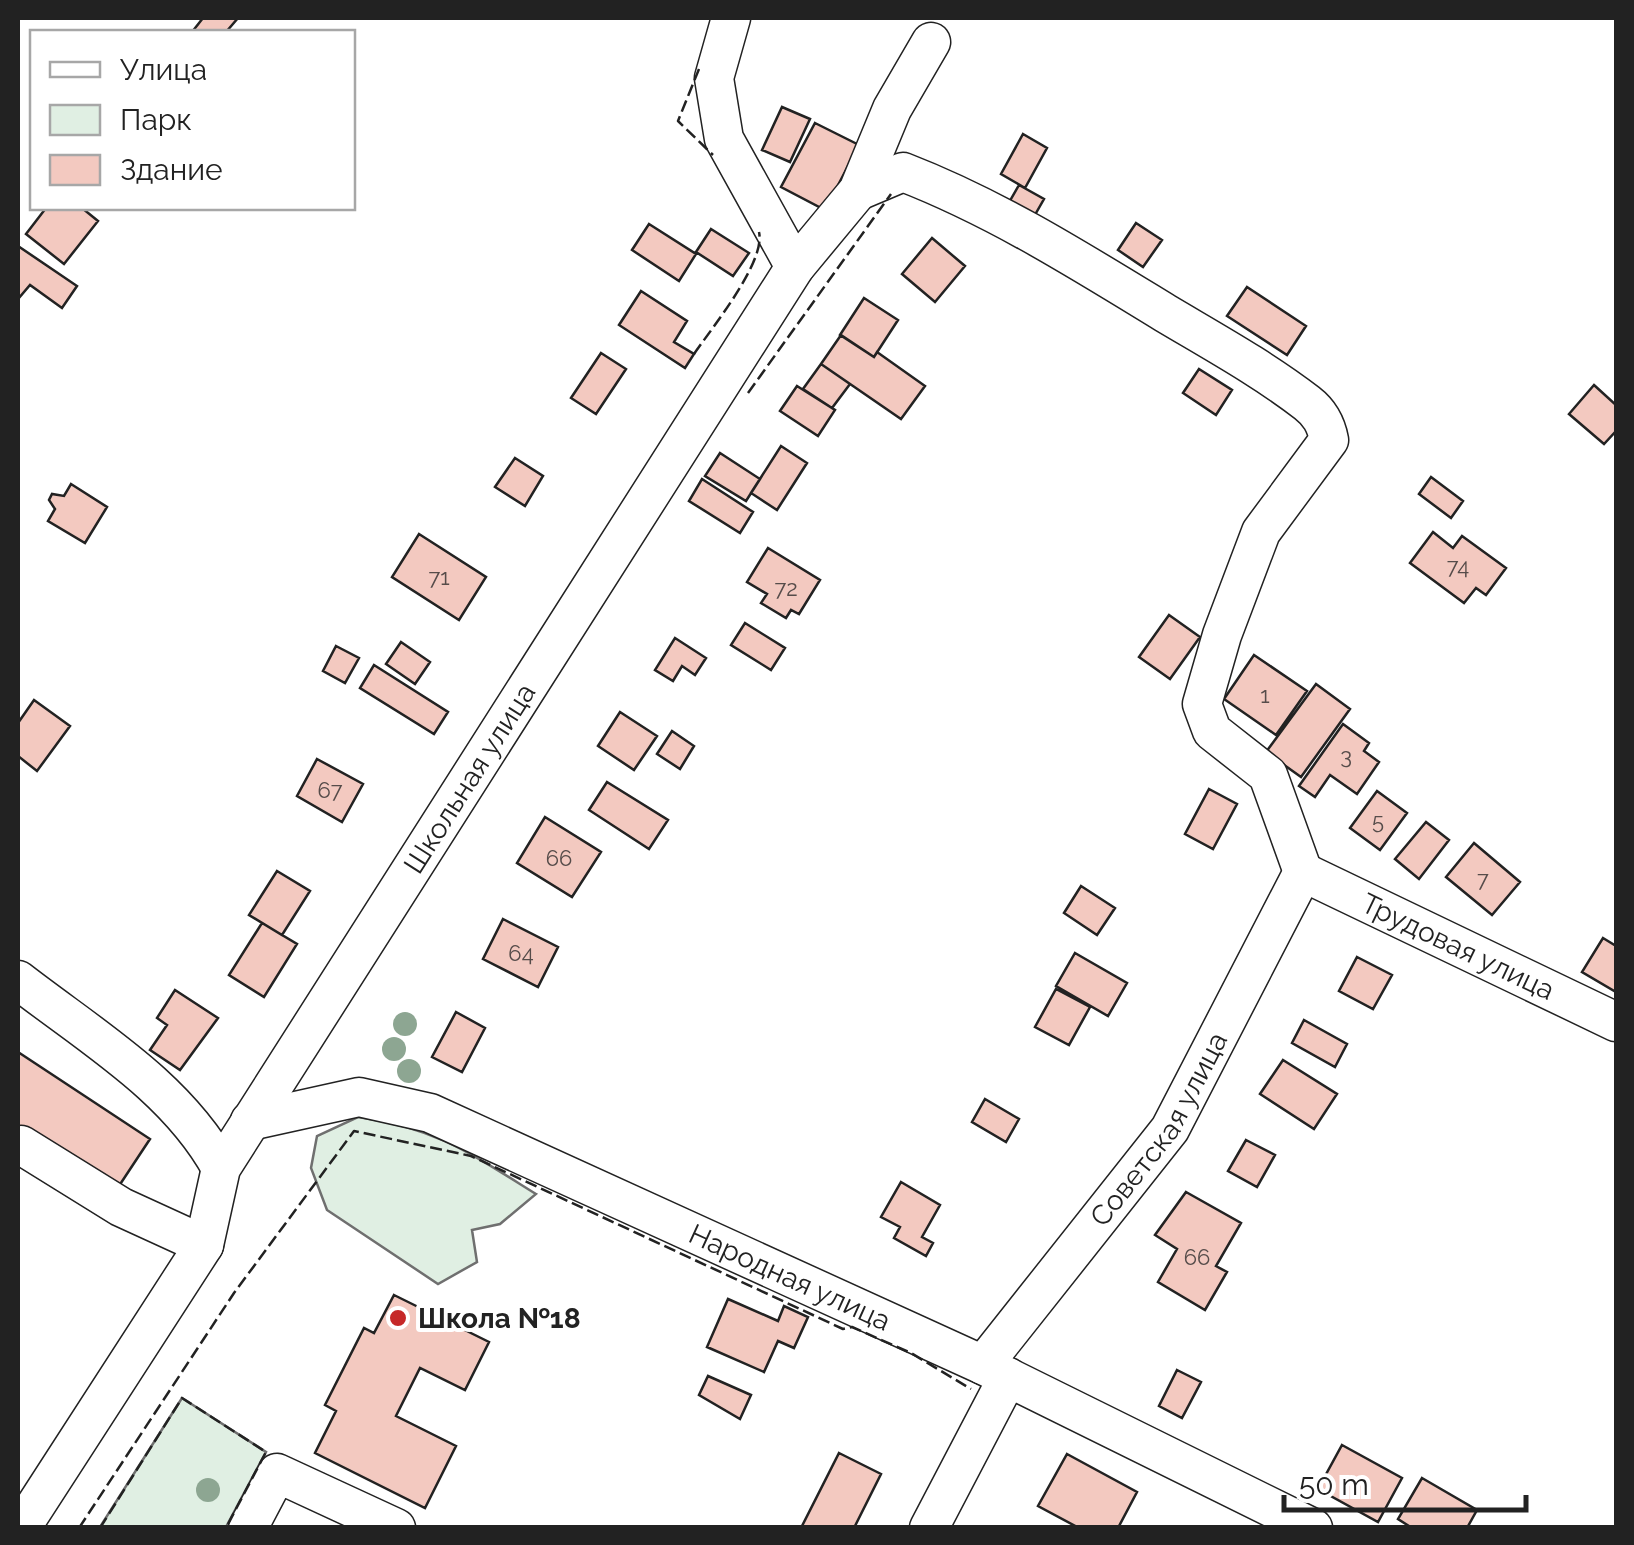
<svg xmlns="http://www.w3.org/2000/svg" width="1634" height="1545" viewBox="0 0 1634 1545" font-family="Raleway,sans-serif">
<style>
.green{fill:#e0efe3;stroke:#6f6f6f;stroke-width:2.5}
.building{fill:#f3c9c0;stroke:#222;stroke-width:2.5}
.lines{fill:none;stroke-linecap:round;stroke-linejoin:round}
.minor-casing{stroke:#222;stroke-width:41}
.minor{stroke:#fff;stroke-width:38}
.fence{stroke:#222;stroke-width:2.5;stroke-dasharray:12 5;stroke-linecap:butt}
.tree{fill:#8da692}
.poi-dot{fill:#c62828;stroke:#fff;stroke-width:4}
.labels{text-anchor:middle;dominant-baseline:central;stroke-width:8;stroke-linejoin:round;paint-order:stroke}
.number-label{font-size:22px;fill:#564c4a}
.street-label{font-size:28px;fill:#222;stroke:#fff}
.poi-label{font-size:28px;font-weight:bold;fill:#222;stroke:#fff;text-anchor:start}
</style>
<rect width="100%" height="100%" fill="#fff"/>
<path class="green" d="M358,1117C436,1128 470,1153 536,1194L500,1224L472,1230L477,1262L438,1284L327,1210L311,1168L317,1136Z
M182,1398L266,1452L226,1527H100Z"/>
<path class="building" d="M203,18H238L226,32H192Z
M782,107L810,119L790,162L762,150Z
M815,123L859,145L825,210L781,187Z
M1023,134L1047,148L1025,188L1001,174Z
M1019,185L1044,199L1032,220L1007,206Z
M46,208H82L98,221L64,264L26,234Z
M1136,223L1162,240L1143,267L1118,250Z
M649,224L696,254L679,281L632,250Z
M711,229L749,253L733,276L696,252Z
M932,238L965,266L935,302L902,274Z
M18,246L77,286L62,308L30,285L18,299Z
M1247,287L1306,326L1287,355L1227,316Z
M641,291L687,321L674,342L694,354L685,368L619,325Z
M864,298L898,320L874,357L840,335Z
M841,335L874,357L877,352L925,386L901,419L821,364Z
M601,353L626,369L596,414L571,398Z
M821,364L850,384L832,408L803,389Z
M1199,369L1232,390L1216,415L1183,393Z
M1594,385L1616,405V431L1604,444L1569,414Z
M797,386L835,410L818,436L780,411Z
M781,446L807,463L777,510L751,493Z
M720,453L760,479L746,501L705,476Z
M515,458L543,476L525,506L495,487Z
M1431,477L1463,501L1451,518L1419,494Z
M702,479L753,512L740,533L689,501Z
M71,484L107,507L85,543L48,521L55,509L49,500L52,494L64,496Z
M1433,532L1453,548L1462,536L1506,568L1486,595L1476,588L1464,603L1410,563Z
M419,534L486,577L459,620L392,577Z
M768,548L820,580L799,614L791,610L786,618L761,603L767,594L747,582Z
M1169,615L1200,637L1170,679L1139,657Z
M745,623L785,648L771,670L731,645Z
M675,638L706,658L695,675L682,666L673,681L655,670Z
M401,642L430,662L415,684L386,664Z
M336,646L359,658L345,683L323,671Z
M1254,655L1307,691L1276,735L1224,699Z
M374,665L448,712L434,734L360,688Z
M1316,684L1350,709L1301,777L1266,752Z
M34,700L70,726L37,771L18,756V723Z
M620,712L657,736L634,770L598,746Z
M1343,724L1369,743L1364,751L1379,762L1357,794L1330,775L1315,797L1299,786Z
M672,731L694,746L680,769L657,754Z
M317,759L363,784L342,822L297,796Z
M607,782L668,820L649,849L589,810Z
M1209,789L1237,804L1213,849L1185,834Z
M1377,791L1407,813L1380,850L1350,828Z
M545,817L601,852L572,897L517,863Z
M1426,822L1449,840L1419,879L1395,859Z
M1474,843L1520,882L1492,915L1446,877Z
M277,871L310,891L282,935L249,915Z
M1081,886L1115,908L1097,935L1064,913Z
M503,919L558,947L538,987L483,959Z
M262,923L297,944L264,997L229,975Z
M1603,938L1616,946V992L1582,972Z
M1075,953L1127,983L1108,1016L1056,986Z
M1357,957L1392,975L1373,1009L1339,991Z
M1056,989L1090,1007L1069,1045L1035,1027Z
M175,990L218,1018L180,1070L150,1050L167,1025L157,1018Z
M456,1012L485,1028L462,1072L432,1057Z
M1304,1020L1347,1044L1335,1067L1292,1043Z
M18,1052L150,1139L113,1195L18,1133Z
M1283,1060L1337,1094L1314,1129L1260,1094Z
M985,1099L1019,1119L1006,1142L972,1122Z
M1246,1140L1275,1155L1257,1187L1228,1171Z
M901,1182L940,1205L922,1237L933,1243L926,1256L894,1238L900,1227L881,1217Z
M1186,1192L1241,1223L1216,1266L1227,1272L1205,1310L1158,1282L1177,1249L1155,1235Z
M394,1295L489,1342L465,1390L420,1368L396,1416L456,1446L425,1508L315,1453L336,1411L325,1405L364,1328L374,1333Z
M728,1299L778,1321L784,1306L808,1317L794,1348L778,1341L764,1372L707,1347Z
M1177,1370L1201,1382L1182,1418L1159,1406Z
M708,1376L751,1395L740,1419L699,1395Z
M1342,1445L1402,1478L1378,1522L1318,1489Z
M839,1453L881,1474L854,1528H801Z
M1067,1454L1137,1492L1118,1528H1079L1038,1506Z
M1422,1478L1477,1510L1467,1528H1412L1398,1519Z"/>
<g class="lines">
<g class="minor-casing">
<g id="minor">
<path d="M731,18L714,78L724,139L795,267"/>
<path d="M858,191L903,172C996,208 1080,261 1165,313C1212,341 1263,369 1307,403C1320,413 1326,424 1329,440L1261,532L1222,635L1202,704L1212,731L1268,775L1303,872"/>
<path id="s1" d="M1303,872L1616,1022"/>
<path d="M18,980C90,1036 176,1086 221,1168"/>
<path id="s2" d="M250,1121L359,1097L430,1113L983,1365L1313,1528"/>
<path d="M21,1145L121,1207L204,1245"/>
<path id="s3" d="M983,1365L1170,1129L1303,872"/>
<path id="s4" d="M21,1528L204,1245L221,1168L795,267L858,191L892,109L931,42"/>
<path d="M248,1528L277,1473L396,1528"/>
<path d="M929,1528L1008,1377"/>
</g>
</g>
<use href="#minor" class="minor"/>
<path class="fence" d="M699,69L678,121L713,155
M694,354C711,329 766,262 759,232
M748,393L891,194
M18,807V809
M79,1528L234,1293L354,1131L471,1156L843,1329L852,1327L911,1353L971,1389
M100,1528L182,1398L266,1452L226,1528"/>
</g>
<g class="tree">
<circle cx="405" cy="1024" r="12"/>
<circle cx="394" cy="1049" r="12"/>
<circle cx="409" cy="1071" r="12"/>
<circle cx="208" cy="1490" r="12"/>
</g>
<circle class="poi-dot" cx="398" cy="1318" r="10"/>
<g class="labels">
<g class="number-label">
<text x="1458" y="566">74</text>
<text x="439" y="577">71</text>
<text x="786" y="588">72</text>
<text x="1265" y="695">1</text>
<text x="1346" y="756">3</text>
<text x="330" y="790">67</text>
<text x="1378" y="821">5</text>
<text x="559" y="858">66</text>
<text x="1483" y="879">7</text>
<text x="521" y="953">64</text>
<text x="1197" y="1257">66</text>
</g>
<g class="street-label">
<text stroke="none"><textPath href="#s4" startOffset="878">Школьная улица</textPath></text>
<text stroke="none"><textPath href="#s1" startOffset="172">Трудовая улица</textPath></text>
<text stroke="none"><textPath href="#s3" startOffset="295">Советская улица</textPath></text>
<text stroke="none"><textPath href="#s2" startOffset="580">Народная улица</textPath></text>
</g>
<g class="poi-label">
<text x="418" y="1318">Школа №18</text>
</g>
</g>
<rect width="1634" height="1545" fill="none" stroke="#222222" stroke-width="40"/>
<rect x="30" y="30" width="325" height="180" fill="#ffffff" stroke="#a7a7a7" stroke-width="2.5"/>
<rect x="50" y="62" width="50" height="15" fill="#ffffff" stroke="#a7a7a7" stroke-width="2.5"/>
<text x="120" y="80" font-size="30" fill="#222222">Улица</text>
<rect x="50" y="105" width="50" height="30" fill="#e0efe3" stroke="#a7a7a7" stroke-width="2.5"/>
<text x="120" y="130" font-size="30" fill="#222222">Парк</text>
<rect x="50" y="155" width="50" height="30" fill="#f3c9c0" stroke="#a7a7a7" stroke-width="2.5"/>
<text x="120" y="180" font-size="30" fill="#222222">Здание</text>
<path d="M1284 1495v15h242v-15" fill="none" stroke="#222222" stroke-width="5"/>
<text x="1299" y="1495" font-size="30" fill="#222222" stroke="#ffffff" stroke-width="8" paint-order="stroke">50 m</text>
</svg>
